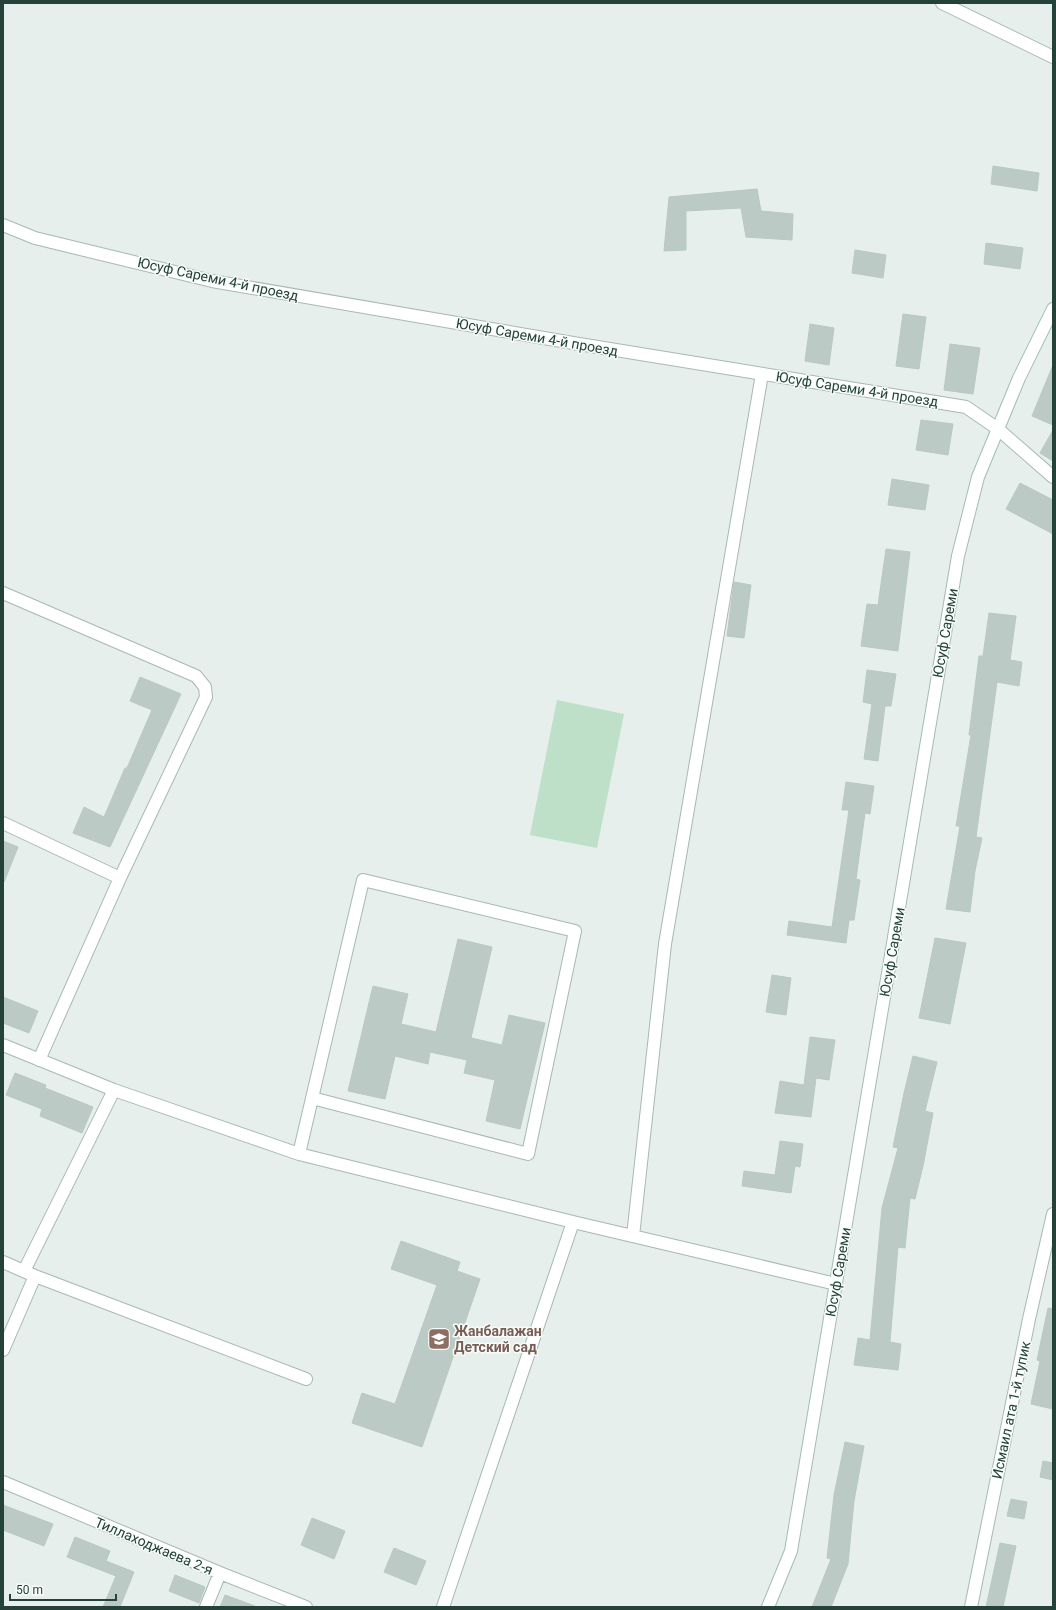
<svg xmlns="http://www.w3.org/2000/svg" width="1056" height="1610" viewBox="0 0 1056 1610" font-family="Roboto,sans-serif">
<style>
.green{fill:#bfe0c8}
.building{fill:#bbcac4;stroke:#b8c9c2}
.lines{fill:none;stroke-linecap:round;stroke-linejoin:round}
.street-casing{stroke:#a8b8b2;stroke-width:14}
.secondary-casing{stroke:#a4bbb3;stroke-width:14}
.street{stroke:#fff;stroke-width:12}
.secondary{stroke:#fff;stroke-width:12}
.labels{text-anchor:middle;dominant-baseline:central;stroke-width:3;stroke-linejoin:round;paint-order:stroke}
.street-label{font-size:14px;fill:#24423a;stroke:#f7fbf9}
.education-label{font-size:14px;font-weight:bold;fill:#785e54;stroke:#f7fbf9;text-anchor:start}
</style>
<rect width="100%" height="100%" fill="#e6efeb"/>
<path class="green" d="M557,700L624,714L597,848L530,835Z"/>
<path class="building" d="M993,166L1039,173L1037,191L991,184Z
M757,189L761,211L793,214L792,240L746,237L741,208L686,211V250L664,251L669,197Z
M986,243L1023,248L1020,269L984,264Z
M855,250L886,255L883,278L852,273Z
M903,314L926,317L919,369L896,366Z
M810,324L834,328L829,365L805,361Z
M950,344L980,348L973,394L944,390Z
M1053,365V425L1032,416Z
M921,420L953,424L948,455L916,450Z
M1053,430V461L1040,453Z
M892,479L929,485L925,510L888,505Z
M1020,483L1053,500V534L1006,509Z
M886,549L910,552L898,651L861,646L867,604L878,605Z
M734,582L751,585L744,638L727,636Z
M989,613L1016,616L1010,660L1022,662L1019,686L997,682L976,837L982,838L975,871L970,912L946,909L960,826H956L971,735H969L979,656H983Z
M867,670L896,674L891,706H885L878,761L864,759L872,704L863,702Z
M140,677L181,694L110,847L73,833L84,807L104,817L125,768H127L152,710L130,701Z
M846,782L874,786L870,814L865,813L856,879L860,880L854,920H849L846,943L787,935L789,921L832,927L849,810H842Z
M3,841L18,847L4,882H3Z
M935,938L966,943L950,1024L919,1018Z
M458,939L492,947L471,1038L502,1045L509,1015L545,1023L520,1129L486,1121L495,1080L464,1073L467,1060L430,1052L428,1064L395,1056L385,1099L348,1091L373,986L408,994L401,1024L436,1032Z
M772,975L791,978L786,1015L766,1012Z
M3,997L38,1011L29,1033L3,1023Z
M810,1037L835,1040L829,1080L816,1078L811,1117L775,1113L780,1081L804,1085Z
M913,1056L937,1062L925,1111L933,1113L923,1166L915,1199L910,1198L905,1248L898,1247L890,1342L901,1344L898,1370L854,1365L858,1338L870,1340L882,1208L898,1148L893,1147L904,1093Z
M15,1073L46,1085L45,1088L93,1107L82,1133L40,1116L42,1109L6,1095Z
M780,1141L803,1144L800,1167L795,1166L791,1193L742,1186L744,1171L775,1175Z
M401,1241L460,1262L457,1271L480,1279L422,1447L352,1423L362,1393L395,1404L437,1285L391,1269Z
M1048,1308L1053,1309V1409L1031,1404L1040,1361L1037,1360Z
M845,1442L864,1446L854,1501L848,1564L831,1607H812L831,1559L827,1558L834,1495Z
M1043,1461L1053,1463V1480L1040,1477Z
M1011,1499L1027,1502L1024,1519L1007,1516Z
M3,1505L53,1524L44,1546L3,1530Z
M312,1518L345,1531L334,1559L301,1545Z
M75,1537L110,1551L106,1561L134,1572L120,1607H103L116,1576L67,1557Z
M1000,1543L1016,1546L1003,1607H986Z
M394,1548L426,1561L416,1585L384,1572Z
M175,1575L205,1587L199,1603L169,1591Z
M225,1595L255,1606V1607H220Z"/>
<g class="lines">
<g class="street-casing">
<path id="street" d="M942,3L1053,57
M3,225L35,238L212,281L573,343L966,407L998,429L1053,477
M3,593L196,676L205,687L206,697L120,878L39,1060
M3,823L120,878
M3,1045L114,1090L299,1154L573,1222L836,1284
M299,1154L363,880L575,931L528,1154L312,1098
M633,1236L665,944L762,374
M3,1262L35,1276L306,1379
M24,1271L114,1090
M3,1350L35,1276
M3,1482L220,1573L306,1607
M206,1607L220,1573
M443,1607L573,1222
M971,1607L1029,1319L1053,1214"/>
</g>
<g class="secondary-casing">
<path id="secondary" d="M768,1607L791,1551L958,556L978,477L1019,378L1053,309"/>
</g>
<use href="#street" class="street"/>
<use href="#secondary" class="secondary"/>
</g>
<defs>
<g id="school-square" transform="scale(1.15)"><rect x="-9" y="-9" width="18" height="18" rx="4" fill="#8d6e63" stroke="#f7fbf9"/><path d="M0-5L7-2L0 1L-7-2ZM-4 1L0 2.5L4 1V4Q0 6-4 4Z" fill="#fff"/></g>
</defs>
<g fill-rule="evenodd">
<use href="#school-square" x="439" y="1339"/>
</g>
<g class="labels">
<g class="street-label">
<text transform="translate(218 279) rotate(12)">Юсуф Сареми 4-й проезд</text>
<text transform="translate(537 337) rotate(10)">Юсуф Сареми 4-й проезд</text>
<text transform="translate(857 389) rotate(9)">Юсуф Сареми 4-й проезд</text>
<text transform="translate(945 633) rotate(-80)">Юсуф Сареми</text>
<text transform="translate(892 952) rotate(-80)">Юсуф Сареми</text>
<text transform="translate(838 1272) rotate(-80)">Юсуф Сареми</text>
<text transform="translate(1011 1410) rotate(-78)">Исмаил ата 1-й тупик</text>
<text transform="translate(154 1546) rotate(23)">Тиллаходжаева 2-я</text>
</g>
<g class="education-label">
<text x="454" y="1331">Жанбалажан<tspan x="454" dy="16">Детский сад</tspan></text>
</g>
</g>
<rect width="1056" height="1610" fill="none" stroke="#24423a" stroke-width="8"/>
<path d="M10 1594v6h106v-6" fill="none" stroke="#24423a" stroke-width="2"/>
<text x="16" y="1594" font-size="12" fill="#24423a" stroke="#f7fbf9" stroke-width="3" paint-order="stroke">50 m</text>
</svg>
